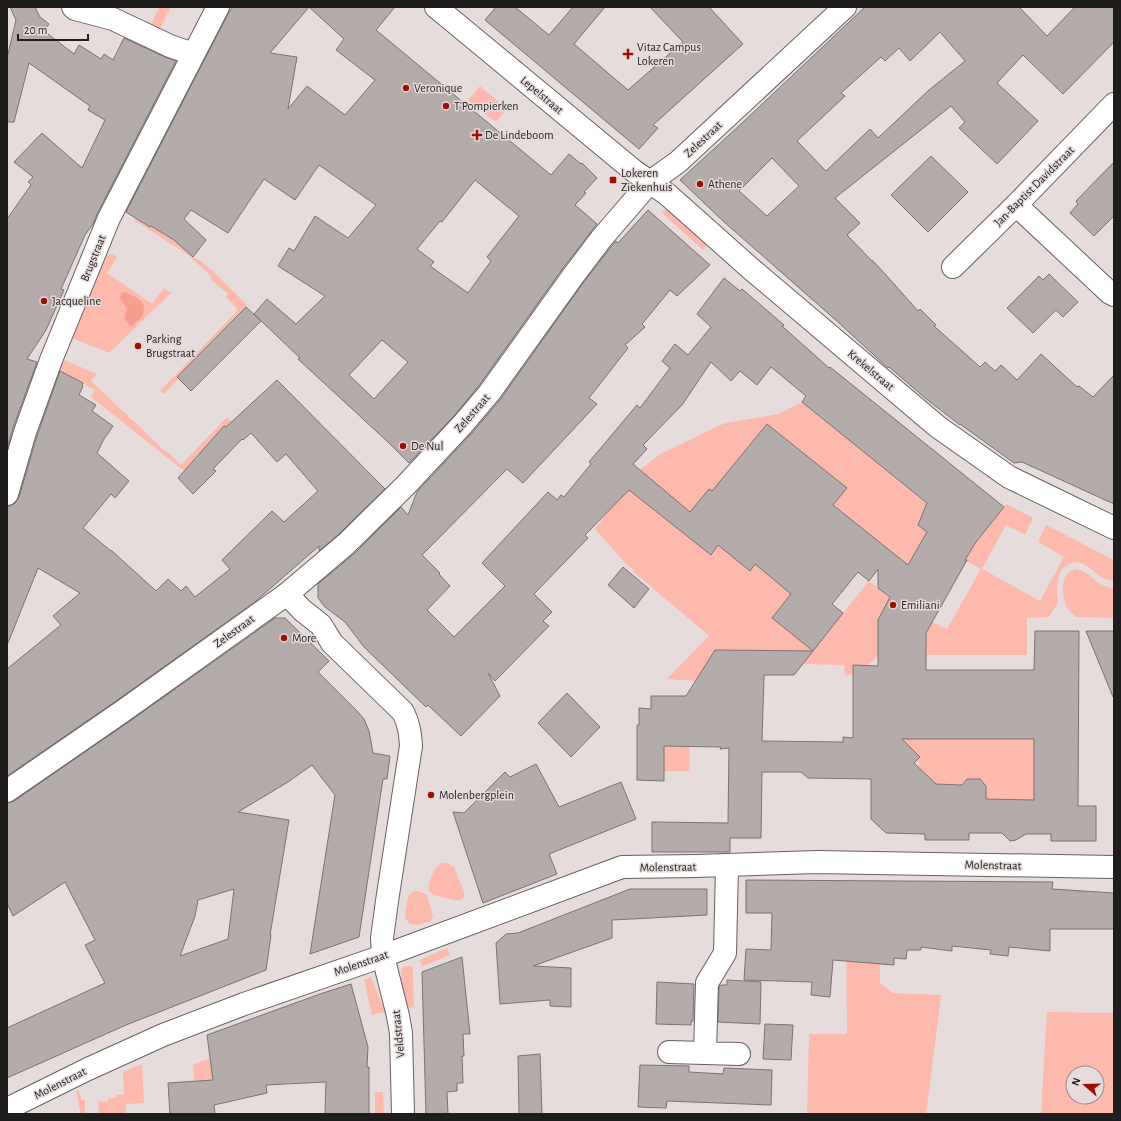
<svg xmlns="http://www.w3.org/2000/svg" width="1121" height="1121" viewBox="0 0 1121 1121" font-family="'Alegreya Sans',sans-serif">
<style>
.green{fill:#feb9ad;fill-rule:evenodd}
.water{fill:#f89e8f}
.building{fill:#b4acab;stroke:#7a7371;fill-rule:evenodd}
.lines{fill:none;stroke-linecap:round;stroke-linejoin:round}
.street-casing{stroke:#67605e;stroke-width:24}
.secondary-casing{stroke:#67605e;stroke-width:24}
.street{stroke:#fff;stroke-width:22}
.secondary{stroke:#fff;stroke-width:22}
.poi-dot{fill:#a30c01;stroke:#e5dcdb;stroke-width:1.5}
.labels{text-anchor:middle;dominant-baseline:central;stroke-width:3;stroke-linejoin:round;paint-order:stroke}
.poi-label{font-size:12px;fill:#201d1d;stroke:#e5dcdb;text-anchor:start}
.street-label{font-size:12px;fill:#201d1d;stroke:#e5dcdb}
</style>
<rect width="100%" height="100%" fill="#e5dcdb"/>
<path class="green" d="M159,7H171L159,31L150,27Z
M480,86L507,109L496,122L468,100Z
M667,207L708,245L703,250L662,213Z
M136,218L149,227L151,226L174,240L197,260L198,259L215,273L247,305L177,377L178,379L164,394L160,391L238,310L226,297L228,294L211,280L212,277L188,255L134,220Z
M112,254L117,257L107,273L152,304L164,288L171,293L109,353L72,338L106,256L107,255Z
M64,360L97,374L91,381L166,452H168L181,465L227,417L232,422L226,427L224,426L184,471L91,397L95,390L59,371Z
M802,402L938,512L923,513L918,525L927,532L908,566L895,555L844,514L821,521L847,488L807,456L777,494L796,448L767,424L720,481L750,505L747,519L709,489L678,529L711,555L719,545L750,570L755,564L776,582L793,561L813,650L869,581L890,597L878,620V656L868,665V674H853L845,676L844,665L764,663V650H715L696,681L667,679L709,636L635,573L633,572L634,570L626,564L595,529L638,471L662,453L725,423L779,414Z
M1006,504L1033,518L1025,535L1006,525L982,569L1040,601L1064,557L1038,542L1046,525L1114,560V581C1111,580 1108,580 1105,579C1096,575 1090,566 1081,563C1079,562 1075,562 1072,563C1056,566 1056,591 1058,603L1049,617L1027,618V655H926V633L932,622L947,629L981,569L965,560L976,542Z
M1077,569C1081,570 1085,572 1089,575C1098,582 1101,587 1114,588V618L1076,617C1074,615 1071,613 1069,610C1062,600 1059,579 1071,571C1072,570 1077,569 1077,569Z
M896,739H1034V810L986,799L967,779L962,785L932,784L918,767L920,763L917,760L920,757Z
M664,746H690L689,771H664Z
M442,863H447L454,867L464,892V897L461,900C456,901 451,899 446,898C430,895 424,892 432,875C435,870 436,866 442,863Z
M414,891H419L427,895L433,916L430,921L419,925H413L409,923L406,919L405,915L408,896Z
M846,924L880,941V983L893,993L941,995L926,1114H807L809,1034H847Z
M447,948L450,955L422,967L420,960Z
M405,966H412L413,974L414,1007L407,1008L400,980L402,976L401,971L402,968Z
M371,977L385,1012L372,1015L364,980Z
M1047,1012L1114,1013V1114H1041ZM1073,1073H1097V1097H1073Z
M210,1058L213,1080L194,1081L193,1065Z
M142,1064L144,1103L126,1104V1114H99L98,1102L108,1101V1098H116V1095H124L123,1072Z
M78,1090L82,1100H85V1114H81L76,1092Z
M375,1092H383L384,1114H375Z"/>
<path class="water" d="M124,292C133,295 149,302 143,314C141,319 135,323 132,326H130L124,318L127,309L120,298L121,294Z"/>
<path class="building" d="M10,7H35L40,17L49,24L44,31L74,54L79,45L101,59L104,54L113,60L124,38L165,57L176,61L98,212L93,224L85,235L61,289L64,290L46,330L27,359L37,362L13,428L7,449V219L31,185L28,182L33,177L14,162L42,133L82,168L105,120L88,110L90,106L29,63L14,122H7V58L16,20Z
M233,7H309L270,53L297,57L288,109L307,86L345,115L375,80L336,50L344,39L309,7H395L376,30L551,175L569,154L581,164L582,163L597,178L584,192L586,193L575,205L597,224L563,268L480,384L454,416L409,463L389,443L298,359L300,358L254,314L267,299L296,324L325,296L278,266L289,248L294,251L315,216L348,238L376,205L319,165L295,200L264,179L228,233L191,210L184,219L206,240L193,257L174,240L151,226L150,227L126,212L229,12ZM475,180L519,216L487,257L491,261L468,293L430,266L434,262L417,249L440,221L442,222ZM382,340L408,362L374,399L349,375Z
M496,7H515L549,35L573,7H605L574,44L628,90L683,42L650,7H709L743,44L653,125L658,128L639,149L485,20Z
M865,7H1019L1047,36L1075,7H1114V42L1063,94L1023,55L997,83L1038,121L997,164L959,128L965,122L951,106L835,198L860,223L847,235L872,261V260L886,275L918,311L920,309L936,325L934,326L980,367L985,362L995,371L1001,365L1017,380L1041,354L1077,387L1079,386L1093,397L1114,375V504L1022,462L1014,463L960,424V425L925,398L889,367L888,368L838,322L723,221L680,180L740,125ZM940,32L965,61L929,90L878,138L870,129L826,171L797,141L845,96L841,93L881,57L885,61L899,48L910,61ZM772,158L799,186L767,216L739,191Z
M931,156L968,192L928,232L891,195Z
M1114,162V216L1094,236L1070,213L1078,204L1076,201Z
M648,210L710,265L677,296L670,290L642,324L645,327L625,345L628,348L589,398L597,404L523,483L507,469L422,555L440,573L439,574L450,586L427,610L454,637L505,586L482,563L548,492L557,500L561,495L564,497L591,464L589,462L637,405L640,408L670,368L662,361L675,344L688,355L711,327L697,314L724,278L740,291L742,289L784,325L782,326L829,368L830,367L1004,507L976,542L965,560H967L926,633V670H1034L1035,631H1079L1078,806H1096V841H1051V834H1026L1016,840L1010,841L1002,833H969V840H925V834L886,833L871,819V779L808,778L801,772H762L761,838H730V852H652V822L728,823L729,748L720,749L721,747L664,746V781L637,780V725H639V708L651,709V696H686L715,650L813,651L794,675H764L762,741L843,742V737L853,738V665L878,666V620L890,597L878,588V569L869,581L858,572L832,604L843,613L813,651L772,618L791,594L755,564L750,571L718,545L711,555L629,490L585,535L588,538L534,594L552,612L543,621L549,626L495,681L488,673L500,696L461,736L428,705L426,707L364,647L345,622L325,607L318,598V584L355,553L401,507L408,515L417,492L472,433L500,400L583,283L611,247L616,241L618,243ZM711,362L731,381L740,371L757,385L771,367L806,396L802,402L927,503L918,525L927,532L908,565L833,505L847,488L767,424L712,491L709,489L690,512L633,464L647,449L643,445L682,405ZM902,739H1034V800L986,799V786L980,779H967L962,785L936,784L914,763L920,757Z
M1049,274L1078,302L1063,317L1056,310L1033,333L1007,308L1039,276L1043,280Z
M246,307L261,321L191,391L177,377Z
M60,371L83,383L82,385L83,386L79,395L96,405L92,411L113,426L104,439L97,453L129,481L115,498L111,494L83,528L111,551V550L156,591L168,579L181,591L186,586L195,597L230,569L222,560L272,511L284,522L318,491L286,454L277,462L251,433L243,440L242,439L213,469L216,471L193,494L178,478L224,426L226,427L277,380L385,489L338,535L319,551V546L256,601L116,701L7,776V669L61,625L53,616L80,593L38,568L8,643H7V506H10L15,503L19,497L37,436Z
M623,567L649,589L634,608L608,585Z
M275,618H285L329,661L318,672L356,710L364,719L369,731L373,753L390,756L387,779H383L359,937L310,954L335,795L312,765L288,782L238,812L289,820L270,935H271L266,970L126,1025L7,1078V1028L105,983L85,945L95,940L65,882L13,916L7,903V803L14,801L130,721ZM234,889L228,939L180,956L195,916L198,900Z
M1086,631H1114V697H1113Z
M567,693L600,727L571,757L538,723Z
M536,764L559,807L621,782L636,819L549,854L557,874L483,903L453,812L464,813L505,772L510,777Z
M746,880L1053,882L1052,889L1114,893V929H1050V951L1009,947L1008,956L990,954L991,950L952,946V951L921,947V950H907L906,959L894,958V965L833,960L830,997L811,995L812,982L744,980L746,949L771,950L772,913H746Z
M630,889H707V915L612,920V938L533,966L571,968V1007L550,1006V1000L500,1004L496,943L506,934L518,933Z
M462,957L470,1034H463L464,1056H462L463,1083H457V1091L447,1092L448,1114H426L422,972Z
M727,980L761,982L760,1024L718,1022L719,987L721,985H727Z
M657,982L694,984L693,1021H691V1025L656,1024Z
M351,984L368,1047L367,1067H369V1114H325L326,1082L266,1085L267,1093L214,1105L215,1114H170L168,1083L213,1080L207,1035L320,994Z
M765,1024L793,1025L791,1060L763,1059Z
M540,1054L542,1114H519L518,1056Z
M640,1065L689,1066V1072L723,1074L724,1068L772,1070L771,1105L667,1101L666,1108L638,1107Z"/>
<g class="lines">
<g class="street-casing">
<path id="street" d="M73,7L75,9L113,19L170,46L193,54
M650,182L668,195L750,268L938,427L1009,477L1114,528
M1016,205L1110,293L1114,295
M953,267L1016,205L1114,104
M287,594L302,610L321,625L332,643L403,712C409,724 410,732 411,746L387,901L382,938L383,956L398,1016L401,1033L403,1114
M669,1052L705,1053L707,983L725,953L727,866
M705,1053L739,1054
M7,1109L88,1069L163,1035L244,1004L383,956L622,867L696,866L817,862L1114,867"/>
</g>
<g class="secondary-casing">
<path id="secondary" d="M436,7L634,171L650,182
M7,494L25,432L51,360L109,218L218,7
M7,791L123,711L287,594L346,544L406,485L463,424L490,392L573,276L601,239L650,182L678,162L845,7"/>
</g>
<use href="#street" class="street"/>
<use href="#secondary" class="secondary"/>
</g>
<g class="poi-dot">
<path d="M626 48h4v4h4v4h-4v4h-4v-4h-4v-4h4z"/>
<circle cx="406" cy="88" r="4"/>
<circle cx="446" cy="106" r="4"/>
<path d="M475 129h4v4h4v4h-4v4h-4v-4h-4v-4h4z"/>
<rect x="609" y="176" width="8" height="8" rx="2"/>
<circle cx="700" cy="184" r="4"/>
<circle cx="44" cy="301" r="4"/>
<circle cx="138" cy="346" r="4"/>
<circle cx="403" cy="446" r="4"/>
<circle cx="893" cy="605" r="4"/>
<circle cx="284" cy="638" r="4"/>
<circle cx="431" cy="795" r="4"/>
</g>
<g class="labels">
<g class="poi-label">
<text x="637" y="47">Vitaz Campus<tspan x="637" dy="14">Lokeren</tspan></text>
<text x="414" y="88">Veronique</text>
<text x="454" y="106">T'Pompierken</text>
<text x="485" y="135">De Lindeboom</text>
<text x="621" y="173">Lokeren<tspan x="621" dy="14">Ziekenhuis</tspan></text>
<text x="708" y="184">Athene</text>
<text x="52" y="301">Jacqueline</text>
<text x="146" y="339">Parking<tspan x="146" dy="14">Brugstraat</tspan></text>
<text x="411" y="446">De Nul</text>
<text x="901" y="605">Emiliani</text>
<text x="292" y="638">More</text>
<text x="439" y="795">Molenbergplein</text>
</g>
<g class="street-label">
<text transform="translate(542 95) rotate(40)">Lepelstraat</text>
<text transform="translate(703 139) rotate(-43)">Zelestraat</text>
<text transform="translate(1034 186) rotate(-45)">Jan-Baptist Davidstraat</text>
<text transform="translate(93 258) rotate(-68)">Brugstraat</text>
<text transform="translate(871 370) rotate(40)">Krekelstraat</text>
<text transform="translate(472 413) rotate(-49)">Zelestraat</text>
<text transform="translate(234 631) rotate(-36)">Zelestraat</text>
<text transform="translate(993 865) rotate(1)">Molenstraat</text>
<text transform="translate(668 867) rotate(-1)">Molenstraat</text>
<text transform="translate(361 963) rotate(-19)">Molenstraat</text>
<text transform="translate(398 1034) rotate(-96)">Veldstraat</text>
<text transform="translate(60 1083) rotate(-27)">Molenstraat</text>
</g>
</g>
<rect width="1121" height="1121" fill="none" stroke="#201d1d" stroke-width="16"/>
<g transform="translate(1085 1085) rotate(290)"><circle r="19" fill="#e5dcdb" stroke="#96908f"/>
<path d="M0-3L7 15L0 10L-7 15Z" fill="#a30c01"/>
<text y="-6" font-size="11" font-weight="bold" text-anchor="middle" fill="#201d1d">N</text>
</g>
<path d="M18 34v6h70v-6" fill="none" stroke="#201d1d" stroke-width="2"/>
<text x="24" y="34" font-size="12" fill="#201d1d" stroke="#e5dcdb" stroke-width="3" paint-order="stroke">20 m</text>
</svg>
